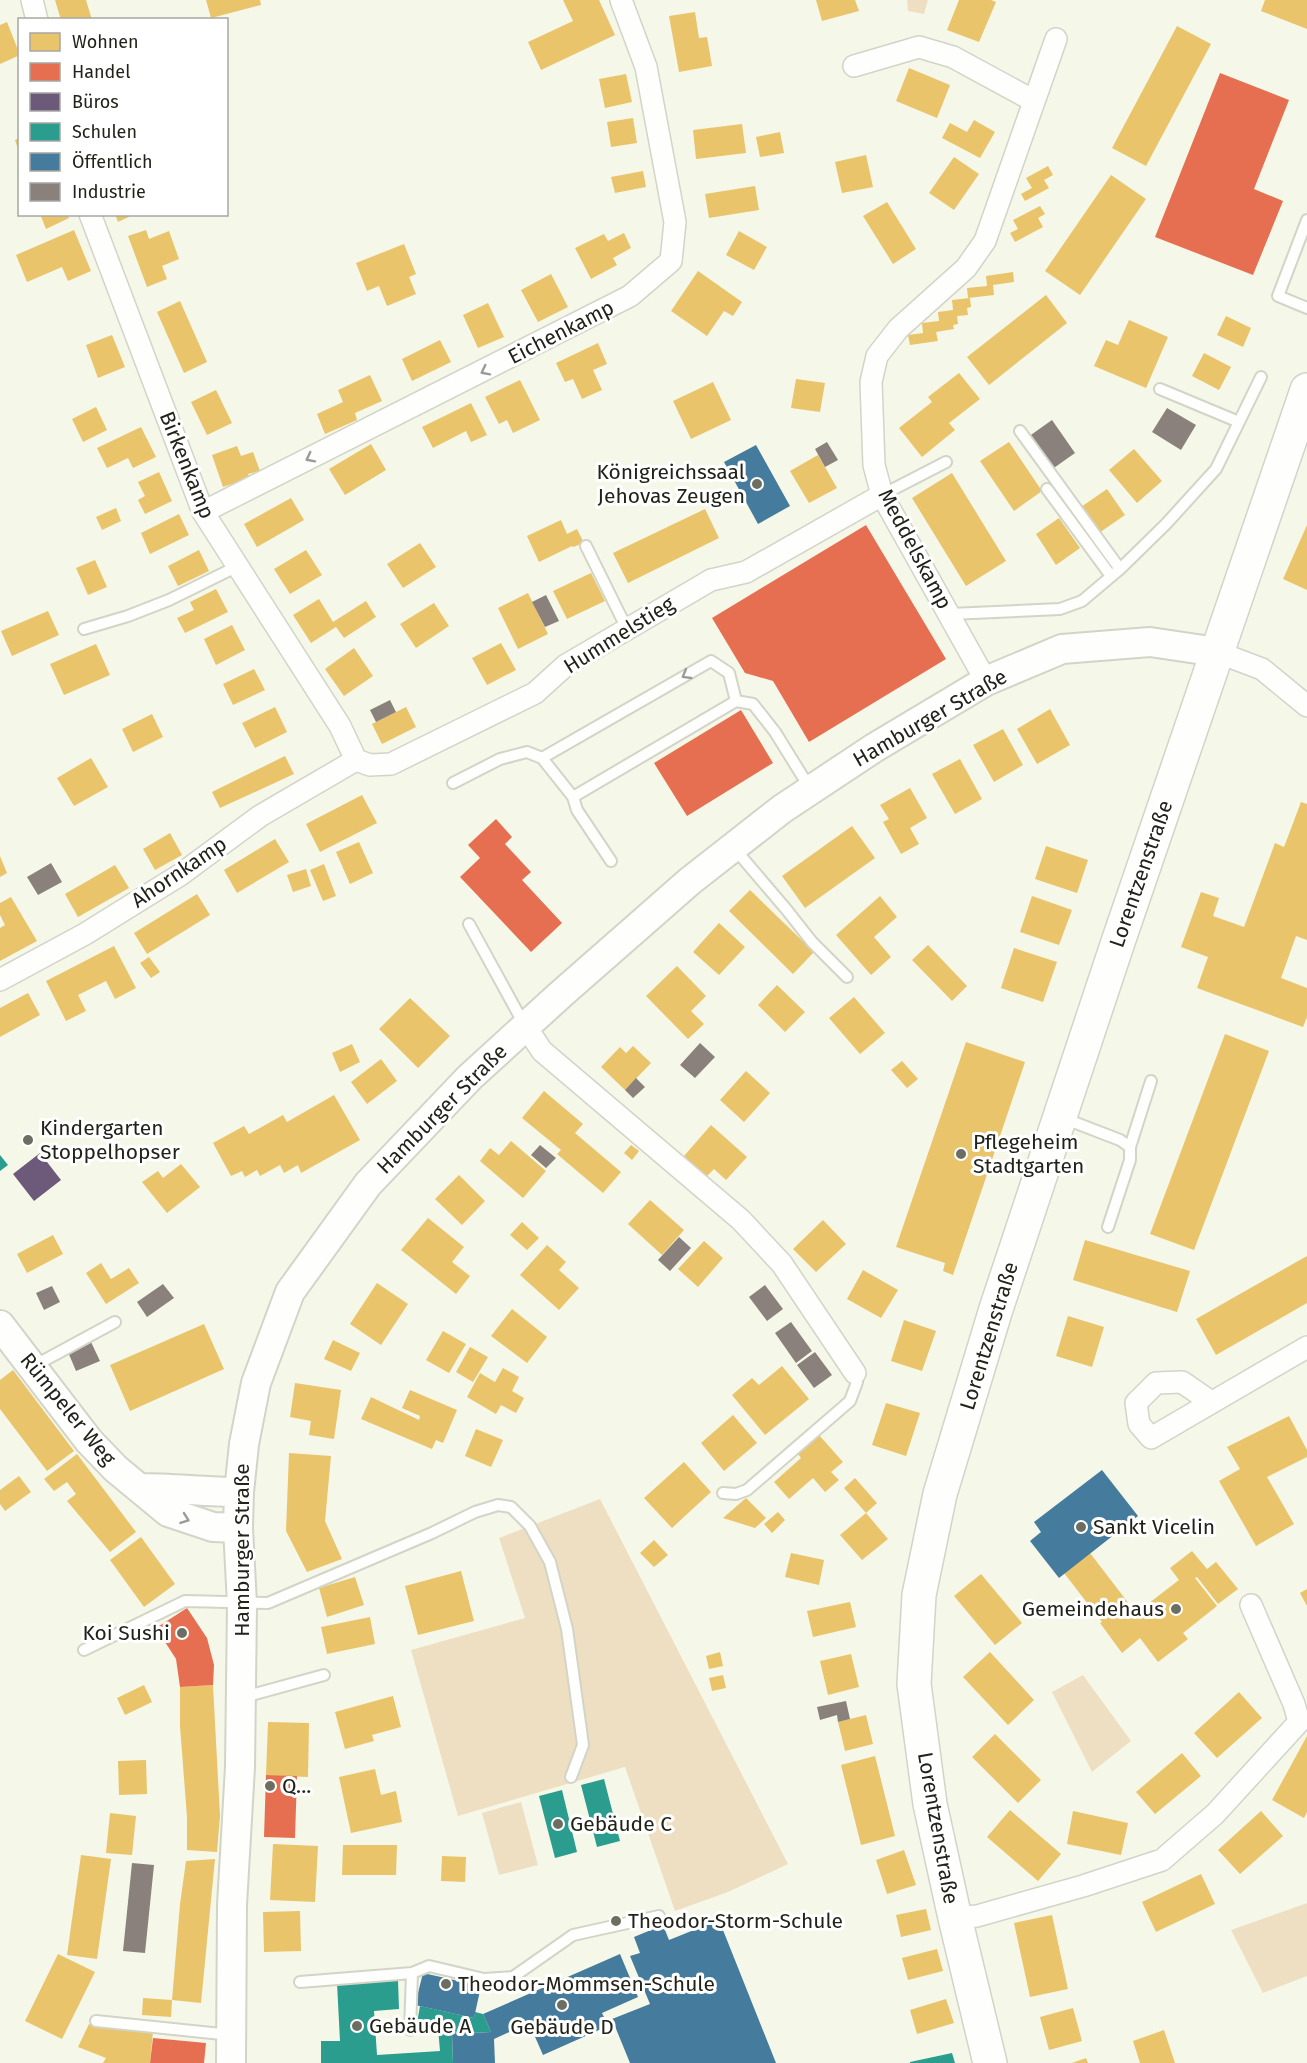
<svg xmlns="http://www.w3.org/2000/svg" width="1307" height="2063" viewBox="0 0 1307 2063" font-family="'Fira Sans',sans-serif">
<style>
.green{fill:#efdfc2}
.homes{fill:#e9c46a}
.shops{fill:#e76f51}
.offices{fill:#6d597a}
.schools{fill:#2a9d8f}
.public{fill:#457b9d}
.industry{fill:#8a817c}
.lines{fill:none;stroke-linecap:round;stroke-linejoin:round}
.lane-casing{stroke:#d2d4c8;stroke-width:14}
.street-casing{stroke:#d2d4c8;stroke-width:24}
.secondary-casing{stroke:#d2d4c8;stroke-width:32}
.primary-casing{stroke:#d2d4c8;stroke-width:36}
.lane{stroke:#fefefc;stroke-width:10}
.street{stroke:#fefefc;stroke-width:21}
.secondary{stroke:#fefefc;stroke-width:28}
.primary{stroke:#fefefc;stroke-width:33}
.oneway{stroke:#9b9b96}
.poi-dot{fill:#6b6e61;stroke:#fff;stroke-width:2}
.labels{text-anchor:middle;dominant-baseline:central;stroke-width:6;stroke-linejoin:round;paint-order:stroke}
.street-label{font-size:21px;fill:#212319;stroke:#fff}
.poi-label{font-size:21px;fill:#212319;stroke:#fff;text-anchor:start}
</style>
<rect width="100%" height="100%" fill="#f5f8e8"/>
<path class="green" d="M907,0H928L924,14L908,11Z
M600,1499L788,1864L728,1892L675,1911L625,1767L458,1816L411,1650L525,1618L499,1538Z
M1083,1675L1131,1741L1092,1772L1052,1692Z
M521,1802L538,1865L499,1875L482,1813Z
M1307,1903V1976L1263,1993L1231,1930Z"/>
<path class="homes" d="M55,0H86L92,20H61Z
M206,0H260L261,5L211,18Z
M563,0H599L615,35L541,70L528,42L573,21Z
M816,0H855L859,11L822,21Z
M959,0H991L996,2L979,42L947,30Z
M1265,0H1307V29L1261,11Z
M695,12L699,38L707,37L712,66L679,72L669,16Z
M7,22L20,55L0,64V25Z
M1177,26L1211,44L1146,166L1112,148Z
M909,68L950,85L937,118L896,101Z
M626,74L632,102L605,108L599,79Z
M633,118L637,143L611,147L607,122Z
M974,120L995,132L980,158L942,138L950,123L967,132Z
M742,124L746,153L696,159L693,130Z
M780,132L784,153L760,157L756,137Z
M20,138V152H19L15,140Z
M866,155L873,187L842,193L835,162Z
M954,157L979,174L954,210L929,193Z
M1048,166L1053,175L1044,180L1049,188L1025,201L1021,194L1032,188L1026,178Z
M643,171L646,187L615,193L611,177Z
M1111,175L1146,199L1080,295L1045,271Z
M755,186L759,210L709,218L705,194Z
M887,202L916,249L893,264L863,216Z
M1040,206L1045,214L1038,218L1043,227L1015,242L1010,233L1018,229L1013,220Z
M40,214H67L69,218L46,229Z
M115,214H135L118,222Z
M74,230L91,271L68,281L62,267L27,282L16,255Z
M146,230L149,239L169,231L179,259L162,266L167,279L147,287L128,236Z
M739,231L767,247L754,270L726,255Z
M624,233L631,248L613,258L617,265L591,279L575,248L604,234L608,241Z
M404,244L416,274L409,277L416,294L387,306L379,286L367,291L356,263Z
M698,271L742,302L733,316L724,311L707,336L671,311Z
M1013,272L1014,282L993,285L994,295L968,298L967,288L987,286L986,276Z
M551,274L568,307L538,322L521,290Z
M1046,295L1067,323L989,385L967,357Z
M970,298L971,307L967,308L968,315L957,316L958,324L953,325L954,329L936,332L938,341L910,345L908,335L923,333L922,323L939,321L938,312L953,310L952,300Z
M180,301L207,362L184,373L157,312Z
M488,303L504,337L478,348L463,315Z
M1226,316L1251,328L1243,347L1217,335Z
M1129,320L1168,337L1146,388L1094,366L1106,340L1118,345Z
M112,335L125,367L98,378L86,345Z
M440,340L451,362L412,381L402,359Z
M598,343L607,364L593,370L602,390L582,399L573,379L565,382L556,363Z
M1204,353L1231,367L1219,390L1192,376Z
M959,373L980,399L949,423L955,430L922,457L899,428L932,402L928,397Z
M370,375L382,401L355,413L357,420L325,434L317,414L343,402L338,390Z
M796,379L825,383L820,412L791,408Z
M520,380L540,420L513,433L507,420L499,424L485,397Z
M713,382L731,420L691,439L673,401Z
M216,390L232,423L207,435L191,402Z
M471,403L487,435L471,442L466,431L433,448L422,427Z
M96,407L107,430L83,442L72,419Z
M141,427L156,457L133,468L128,458L107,468L97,448Z
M1009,442L1042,491L1014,511L980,461Z
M371,444L386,470L345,495L329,469Z
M237,446L241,456L253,452L260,471L248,474L250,478L223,487L212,455Z
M1134,449L1162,481L1137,503L1109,470Z
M818,455L837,488L809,503L790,471Z
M159,472L172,501L145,514L138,500L145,496L138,482Z
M952,473L1006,561L966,586L912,498Z
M1107,489L1125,515L1099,533L1081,507Z
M291,498L304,520L257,547L244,524Z
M116,508L121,521L102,530L96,517Z
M705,509L719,538L628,583L613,553Z
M179,514L189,535L150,554L141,533Z
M1059,518L1080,548L1056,565L1036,534Z
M561,520L567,534L577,529L584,543L573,547L572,546L539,562L527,536Z
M1307,525V590L1283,579Z
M420,543L436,567L403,588L387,564Z
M199,550L209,571L178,586L168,566Z
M306,550L322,575L290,594L274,569Z
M95,560L107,587L88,595L76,568Z
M591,573L605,601L567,619L553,591Z
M216,589L228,612L185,633L177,618L194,610L190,602Z
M528,593L548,634L518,649L498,608Z
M319,599L333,622L366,601L376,617L344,638L336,627L311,643L293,615Z
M434,603L449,626L416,648L400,624Z
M48,611L59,635L12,656L1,631Z
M232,625L245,650L216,665L204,639Z
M501,643L516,670L487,685L472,658Z
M96,644L110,675L64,695L50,664Z
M354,648L373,676L344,696L325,669Z
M254,669L265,690L233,705L223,684Z
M275,707L287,732L255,748L242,723Z
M406,707L416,727L382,744L372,724Z
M1050,709L1070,745L1037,764L1017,729Z
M152,714L163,737L133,752L122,729Z
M1003,729L1023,765L994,782L973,745Z
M285,756L294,774L220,808L212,792Z
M91,758L108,787L74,806L57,778Z
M960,759L982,799L955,814L932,774Z
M910,788L927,818L910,828L919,844L901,854L883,822L889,819L880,805Z
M362,795L377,823L320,852L306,824Z
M1301,802L1307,804V940L1296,936L1281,978L1307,988V1017L1303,1027L1197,988L1208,957L1181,947L1201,892L1219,898L1213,916L1244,927L1275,843L1284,847Z
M852,826L875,858L805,908L782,876Z
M170,833L182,855L155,870L143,849Z
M275,839L289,862L237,893L224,870Z
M359,842L373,873L350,884L336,852Z
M1046,846L1088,860L1077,893L1035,879Z
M0,856L7,873L0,877Z
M324,864L336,896L323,901L310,870Z
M115,865L129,888L78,917L65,894Z
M306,869L311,886L293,892L287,875Z
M750,890L814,952L793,974L729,911Z
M197,894L210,915L147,954L134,933Z
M880,896L897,917L874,937L891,957L871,975L836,935Z
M1032,896L1072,910L1059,945L1020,932Z
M11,897L37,941L0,961V928L5,925L0,915V903Z
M719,923L745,947L719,975L693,952Z
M928,945L967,986L952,1001L912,960Z
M114,946L136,988L115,999L106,981L78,995L86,1011L66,1021L46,981Z
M1014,948L1057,962L1043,1002L1001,988Z
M149,957L160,972L151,978L140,963Z
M677,966L706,996L691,1011L704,1024L688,1039L646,996Z
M777,985L805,1012L785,1032L758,1005Z
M28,993L40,1015L0,1037V1008Z
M854,997L885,1033L860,1054L829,1018Z
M410,998L450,1036L418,1068L379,1029Z
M1225,1034L1269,1051L1194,1250L1150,1234Z
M966,1042L1025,1062L953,1275L943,1271L945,1263L896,1247Z
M352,1044L360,1062L340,1072L332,1053Z
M633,1046L651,1063L625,1090L601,1067L620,1047L626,1053Z
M381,1059L397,1081L367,1104L351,1082Z
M902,1061L918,1079L907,1088L891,1070Z
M746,1071L770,1093L744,1122L720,1100Z
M544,1091L583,1124L575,1133L621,1172L603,1193L557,1154L561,1150L522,1118Z
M334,1095L360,1140L301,1173L298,1165L284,1173L280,1165L260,1176L257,1170L245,1177L242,1171L231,1176L213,1143L244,1126L249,1134L283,1115L287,1122Z
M711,1125L747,1157L726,1180L714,1169L707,1176L684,1156Z
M511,1141L546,1171L523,1198L480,1161L490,1148L499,1155Z
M631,1145L639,1151L632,1160L624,1153Z
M181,1164L200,1187L167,1213L142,1182L158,1171L163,1178Z
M459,1175L485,1201L462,1225L435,1199Z
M650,1200L684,1230L662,1255L628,1224Z
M428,1218L464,1247L452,1262L470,1276L456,1294L401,1250Z
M823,1220L846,1244L816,1272L793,1249Z
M522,1222L539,1238L527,1250L510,1235Z
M53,1235L63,1254L27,1273L17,1254Z
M1085,1240L1190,1271L1177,1312L1073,1280Z
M704,1241L723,1258L698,1287L678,1269Z
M547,1245L566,1262L559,1270L579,1288L559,1310L520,1275Z
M1307,1256V1303L1216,1355L1196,1319Z
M101,1263L111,1279L129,1268L139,1283L106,1304L86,1273Z
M863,1270L898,1290L881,1318L847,1299Z
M377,1283L408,1304L381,1345L350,1324Z
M512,1309L547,1337L527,1363L491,1336Z
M1068,1316L1104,1327L1092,1367L1056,1356Z
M904,1320L936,1331L922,1371L891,1361Z
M204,1324L224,1369L130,1411L110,1365Z
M443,1331L466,1344L449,1373L426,1360Z
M333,1340L360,1353L351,1371L324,1359Z
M470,1347L488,1357L473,1382L456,1372Z
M782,1366L809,1399L765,1435L732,1395L752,1378L759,1385Z
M503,1368L519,1377L512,1391L524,1398L516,1413L501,1405L496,1414L467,1397L480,1373L495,1382Z
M13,1370L74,1451L47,1471L0,1409V1380Z
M295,1383L341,1390L334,1439L309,1435L311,1421L290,1417Z
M410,1390L457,1410L443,1443L436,1440L432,1449L361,1419L371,1397L419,1420L420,1416L402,1408Z
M886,1403L920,1413L906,1456L872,1445Z
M733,1415L757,1443L724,1471L701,1443Z
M1289,1416L1307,1450V1457L1267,1477L1294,1524L1256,1546L1219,1481L1240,1469L1227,1447Z
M476,1429L503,1440L491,1467L465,1456Z
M819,1435L843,1462L831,1472L839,1480L825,1492L813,1478L789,1499L774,1482L801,1458L798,1454Z
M289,1453L331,1456L325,1521L342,1559L307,1572L286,1531Z
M77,1454L136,1532L110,1552L67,1501L76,1494L67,1482L54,1491L44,1479Z
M684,1462L711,1492L672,1528L644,1498Z
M19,1476L31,1492L5,1511L0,1504V1490Z
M855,1478L877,1503L866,1513L844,1488Z
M746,1498L766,1518L755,1528L723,1518Z
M778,1512L785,1520L772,1533L764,1524Z
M866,1513L888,1539L862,1560L840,1535Z
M141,1537L175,1584L144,1607L110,1560Z
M654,1540L668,1555L654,1567L640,1553Z
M1192,1551L1207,1569L1216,1562L1238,1589L1218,1604L1197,1577L1195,1578L1217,1606L1183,1633L1188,1639L1158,1662L1140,1638L1122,1653L1100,1623L1102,1622L1064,1573L1090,1553L1136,1613L1179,1580L1170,1568Z
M791,1553L824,1560L819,1585L785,1577Z
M461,1571L474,1621L418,1635L405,1586Z
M981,1574L1022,1623L995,1645L954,1596Z
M355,1577L364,1605L327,1617L319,1588Z
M1307,1589V1606L1300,1593Z
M850,1602L856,1627L813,1637L807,1611Z
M370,1617L375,1644L327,1654L321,1627Z
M720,1652L723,1666L709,1669L706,1656Z
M990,1652L1034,1700L1008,1725L963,1677Z
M851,1654L859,1687L828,1695L820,1661Z
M723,1675L726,1688L712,1691L709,1678Z
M144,1685L152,1702L125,1715L117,1698Z
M213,1685L220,1816L217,1852L187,1850V1817L180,1726V1687Z
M1239,1692L1262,1718L1217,1758L1194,1733Z
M393,1696L401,1727L372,1735L374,1741L345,1749L335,1712Z
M866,1715L873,1744L845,1751L838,1722Z
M268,1722L309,1723L308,1777L266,1775Z
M995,1734L1041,1780L1018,1803L972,1757Z
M1307,1736V1812L1304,1818L1272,1800Z
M1182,1753L1201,1776L1155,1814L1136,1792Z
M875,1756L895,1836L861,1845L841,1765Z
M146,1760L147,1794L119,1795L118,1761Z
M375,1769L381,1795L396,1791L402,1822L351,1833L339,1777Z
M1010,1810L1061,1854L1038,1881L987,1837Z
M1073,1811L1128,1823L1121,1855L1067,1844Z
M1261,1811L1283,1836L1240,1874L1218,1850Z
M110,1813L136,1816L132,1855L106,1853Z
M273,1844L318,1846L315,1902L270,1900Z
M343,1845H397L396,1875H342Z
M904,1850L916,1885L887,1894L876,1860Z
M81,1855L111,1859L97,1959L67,1955Z
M442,1856L466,1857L465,1882L441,1881Z
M215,1859L201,2003L172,2000L171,2017L142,2015L143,1998L172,2000L180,1904L186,1861Z
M1201,1874L1215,1904L1156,1932L1142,1902Z
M926,1909L931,1930L901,1937L896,1915Z
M300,1911L301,1951L264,1952L263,1912Z
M1052,1915L1068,1989L1030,1997L1014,1923Z
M937,1949L943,1971L908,1980L902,1958Z
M58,1954L95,1972L62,2039L25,2021Z
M946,1999L954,2023L917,2034L910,2010Z
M1073,2008L1082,2041L1049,2050L1040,2017Z
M89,2024L153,2031L150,2063H103L106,2058L78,2047Z
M1164,2030L1175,2063H1140L1133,2041Z
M1086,2058L1088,2063H1072Z"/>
<path class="shops" d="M1220,73L1289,100L1254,189L1283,201L1253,275L1155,237Z
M866,525L946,659L809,742L773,681L745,673L712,618Z
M741,710L773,763L687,816L654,763Z
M496,819L512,837L505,844L531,872L522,880L562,923L531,952L460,877L480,858L468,845Z
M187,1608L207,1638L214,1665L213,1685L180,1687L176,1659L156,1628Z
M266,1775L297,1776L295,1838L264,1837Z
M153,2038L206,2043L204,2063H150Z"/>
<path class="offices" d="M40,1153L61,1180L34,1201L13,1174Z"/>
<path class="schools" d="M0,1155L8,1165L0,1171Z
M604,1779L620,1841L597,1847L581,1785Z
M562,1790L577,1852L555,1858L539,1796Z
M398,1980L399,2009L374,2011L377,2055L440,2051L438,2028L417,2023L420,2006L474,2018L475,2012L483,2014L491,2032L452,2034L453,2063H321V2041H340L337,1983Z
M952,2053L955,2063H910V2062Z"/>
<path class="public" d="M756,445L790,506L758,524L724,462Z
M1102,1470L1138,1516L1059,1578L1030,1541L1041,1532L1034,1522Z
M719,1920L776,2063H630L612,2019L650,2004L630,1956L640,1953L634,1937L663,1925L669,1940Z
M620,1954L638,1997L602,2013L608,2026L543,2055L529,2023L494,2039L495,2063H453L452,2034L491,2032L483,2014Z
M423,1973L481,1986L474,2018L415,2005Z"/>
<path class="industry" d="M1167,408L1196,425L1181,450L1152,432Z
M1052,420L1075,453L1051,470L1028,437Z
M827,442L838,460L825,467L815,449Z
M546,595L559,621L545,627L532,602Z
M390,700L396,712L376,722L370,710Z
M51,863L62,882L38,895L27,877Z
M700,1043L715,1057L695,1078L680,1065Z
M636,1078L645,1087L633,1098L625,1090Z
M540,1145L556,1158L546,1168L531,1155Z
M679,1237L691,1248L670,1271L658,1260Z
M163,1284L174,1298L147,1317L137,1302Z
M765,1285L783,1309L767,1321L749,1297Z
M52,1286L60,1302L44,1310L36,1293Z
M791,1322L812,1351L796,1363L775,1333Z
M91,1342L100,1361L76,1371L68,1352Z
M815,1352L832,1375L814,1388L797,1365Z
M846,1701L850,1719L838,1722L837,1715L820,1720L817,1707Z
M132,1863L154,1865L145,1953L123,1951Z"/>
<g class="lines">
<g class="lane-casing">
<path id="lane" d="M1307,220L1278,296L1307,308
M1160,389L1239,422
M1020,431L1120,569
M1047,489L1111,576
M882,495L946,462
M586,546L627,629
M950,614L1060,609L1082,601L1120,569L1166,524L1216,469L1261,377
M84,629L128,616L169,600L238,566
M453,783L500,759L527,752L542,758
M573,797L542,758L711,661L729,673L736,701
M734,848L786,909L812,942L847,977
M611,861L577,810L573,797L736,701L753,704L775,732L811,790
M469,924L525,1026
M1063,1118L1120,1140L1130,1147V1160L1108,1227
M1130,1147L1151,1081
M32,1367L115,1322
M723,1493L736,1494L747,1490L850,1401L857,1382L855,1373
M84,1650L185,1601L268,1603L432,1533L475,1512L498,1505L511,1507L530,1526L550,1562L567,1629L583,1745L571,1777
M244,1697L324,1675
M412,1973L429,1966L484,1979L513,1977L573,1935L659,1916
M300,1982L412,1973L410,2030
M96,2021L231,2035"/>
</g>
<g class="street-casing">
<path id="street" d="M32,0L37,20
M854,66L919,47L953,57L1034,101
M90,214L203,512L340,726L356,760
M203,512L630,296L671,261L675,222L646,67L621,0
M1217,652L1262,669L1307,706
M986,681L882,495L874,465L871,382L877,356L898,329L966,268L985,241L1056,39
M356,760L370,765L391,764L535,693L566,665L711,580L746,572L882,495
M0,980L85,934L180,875L260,816L356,760
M526,1027L542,1051L741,1220L782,1264L855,1373
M1211,1402L1182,1382L1156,1383L1136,1403L1139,1424L1151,1438L1307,1347
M955,1918L977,1916L1083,1886L1162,1860L1215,1814L1299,1722L1294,1704L1251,1605"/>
</g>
<g class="secondary-casing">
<path id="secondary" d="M0,1325L89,1441L116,1469L168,1512L213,1527L238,1528
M141,1488C174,1488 206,1492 239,1492
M231,2063L232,1905L240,1767L242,1604L238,1528L239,1492L244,1444L256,1383L290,1292L368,1184L470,1077L560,995L690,881L782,809L874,748L986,681L1062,649L1150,642L1217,652"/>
</g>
<g class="primary-casing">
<path id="primary" d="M990,2063L955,1918L930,1804L914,1684L919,1595L940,1494L996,1309L1118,942L1307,390"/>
</g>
<use href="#lane" class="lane"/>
<use href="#street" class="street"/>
<use href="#secondary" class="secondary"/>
<use href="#primary" class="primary"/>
</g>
<defs><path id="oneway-chevron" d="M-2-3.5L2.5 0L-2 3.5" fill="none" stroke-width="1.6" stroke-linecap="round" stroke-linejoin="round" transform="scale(1.5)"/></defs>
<g class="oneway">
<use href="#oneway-chevron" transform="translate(485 371) rotate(153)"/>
<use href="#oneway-chevron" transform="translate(310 458) rotate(153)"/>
<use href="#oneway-chevron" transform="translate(686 675) rotate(150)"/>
<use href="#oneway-chevron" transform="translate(185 1519) rotate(20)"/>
</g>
<g class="poi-dot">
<circle cx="757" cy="484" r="6"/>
<circle cx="28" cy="1140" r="6"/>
<circle cx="961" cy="1154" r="6"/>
<circle cx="1081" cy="1527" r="6"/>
<circle cx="1176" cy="1609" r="6"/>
<circle cx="182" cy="1633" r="6"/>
<circle cx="270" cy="1786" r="6"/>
<circle cx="558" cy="1824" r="6"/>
<circle cx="616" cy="1921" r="6"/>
<circle cx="446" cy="1984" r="6"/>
<circle cx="562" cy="2005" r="6"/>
<circle cx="357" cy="2026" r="6"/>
</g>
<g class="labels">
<g class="street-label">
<text transform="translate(561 332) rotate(-27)">Eichenkamp</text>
<text transform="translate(187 465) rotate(68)">Birkenkamp</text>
<text transform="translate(915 549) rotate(62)">Meddelskamp</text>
<text transform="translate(619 635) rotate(-32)">Hummelstieg</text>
<text transform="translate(930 718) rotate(-30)">Hamburger Straße</text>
<text transform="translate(179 872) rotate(-34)">Ahornkamp</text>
<text transform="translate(1141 874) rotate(-71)">Lorentzenstraße</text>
<text transform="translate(442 1109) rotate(-45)">Hamburger Straße</text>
<text transform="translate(989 1336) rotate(-73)">Lorentzenstraße</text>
<text transform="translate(68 1409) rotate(51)">Rümpeler Weg</text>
<text transform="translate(242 1550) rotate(-90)">Hamburger Straße</text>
<text transform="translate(938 1828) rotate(80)">Lorentzenstraße</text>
</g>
<g class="poi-label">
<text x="745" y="472" text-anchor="end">Königreichssaal<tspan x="745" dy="24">Jehovas Zeugen</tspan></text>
<text x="40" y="1128">Kindergarten<tspan x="40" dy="24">Stoppelhopser</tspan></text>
<text x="973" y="1142">Pflegeheim<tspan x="973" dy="24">Stadtgarten</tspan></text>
<text x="1093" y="1527">Sankt Vicelin</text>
<text x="1164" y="1609" text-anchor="end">Gemeindehaus</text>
<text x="170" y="1633" text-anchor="end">Koi Sushi</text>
<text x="282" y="1786">Q...</text>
<text x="570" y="1824">Gebäude C</text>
<text x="628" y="1921">Theodor-Storm-Schule</text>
<text x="458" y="1984">Theodor-Mommsen-Schule</text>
<text x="369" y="2026">Gebäude A</text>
<text x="562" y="2027" text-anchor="middle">Gebäude D</text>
</g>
</g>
<rect x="18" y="18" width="210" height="198" fill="#ffffff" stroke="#a6a7a3" stroke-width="1.5"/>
<rect x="30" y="33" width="30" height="18" fill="#e9c46a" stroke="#a6a7a3" stroke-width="1.5"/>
<text x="72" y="48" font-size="18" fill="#212319">Wohnen</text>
<rect x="30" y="63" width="30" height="18" fill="#e76f51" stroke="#a6a7a3" stroke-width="1.5"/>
<text x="72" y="78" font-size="18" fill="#212319">Handel</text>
<rect x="30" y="93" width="30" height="18" fill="#6d597a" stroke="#a6a7a3" stroke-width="1.5"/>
<text x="72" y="108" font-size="18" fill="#212319">Büros</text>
<rect x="30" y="123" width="30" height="18" fill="#2a9d8f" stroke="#a6a7a3" stroke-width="1.5"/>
<text x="72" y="138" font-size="18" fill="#212319">Schulen</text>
<rect x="30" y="153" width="30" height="18" fill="#457b9d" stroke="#a6a7a3" stroke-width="1.5"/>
<text x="72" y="168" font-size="18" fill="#212319">Öffentlich</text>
<rect x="30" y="183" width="30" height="18" fill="#8a817c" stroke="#a6a7a3" stroke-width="1.5"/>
<text x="72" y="198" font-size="18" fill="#212319">Industrie</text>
</svg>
